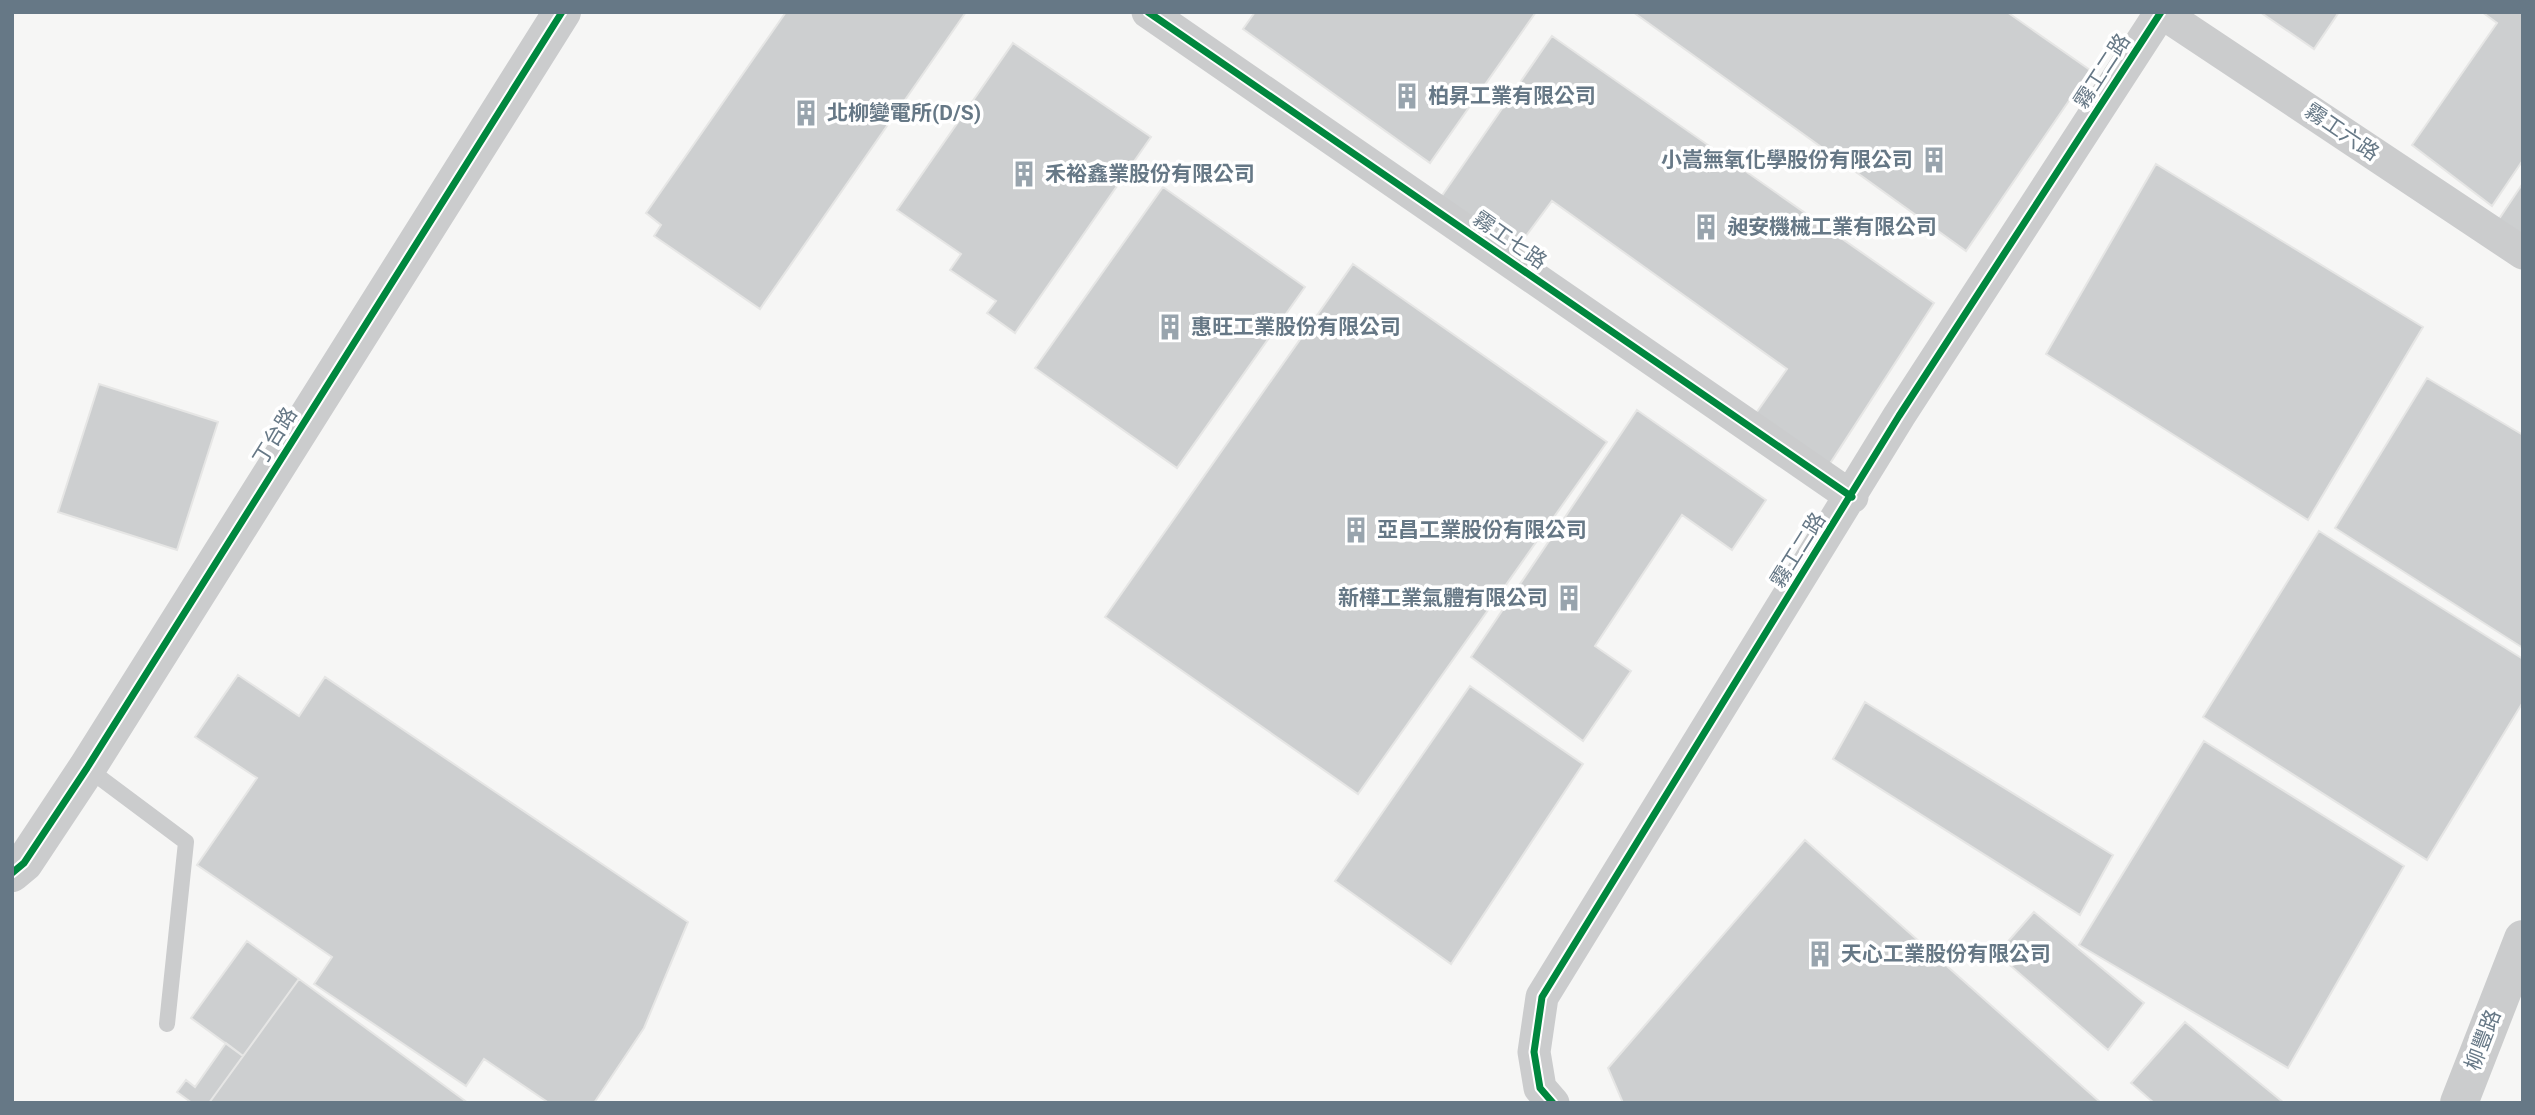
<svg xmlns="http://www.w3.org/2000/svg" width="2535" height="1115" viewBox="0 0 2535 1115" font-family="Roboto,'Noto Sans TC',sans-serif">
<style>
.building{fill:#cdcfd0;stroke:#e6e6e5;stroke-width:2}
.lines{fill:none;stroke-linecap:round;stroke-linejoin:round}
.service{stroke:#cbcccd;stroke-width:16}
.minor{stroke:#cbcccd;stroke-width:33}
.tertiary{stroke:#cbcccd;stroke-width:38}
.cycleway-casing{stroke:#fff;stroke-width:11}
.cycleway{stroke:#00873e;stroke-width:7}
.labels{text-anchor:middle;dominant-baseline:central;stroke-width:7;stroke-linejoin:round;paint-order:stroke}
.street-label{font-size:21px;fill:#667886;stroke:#fff}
.poi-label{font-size:21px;font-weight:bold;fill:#667886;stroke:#fff;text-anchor:start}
</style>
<rect width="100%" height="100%" fill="#f6f6f5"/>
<path class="building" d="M786,12H966L760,309L654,236L661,225L646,213Z
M1255,12H1536L1430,163L1243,29Z
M1633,12H2007L2090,70L1966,251Z
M2260,12H2339L2314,49Z
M2482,12H2523V160L2492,206L2412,145L2497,23Z
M1552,36L1934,303L1829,465L1754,416L1787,369L1552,201L1514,252L1439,200Z
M1013,43L1151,137L1015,333L987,313L996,301L950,270L961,254L897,210Z
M2156,164L2423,327L2308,520L2046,354Z
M2523,183V239L2497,222Z
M1163,187L1305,287L1177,468L1035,368Z
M1353,264L1607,442L1358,794L1105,617Z
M2427,378L2523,435V648L2335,528Z
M99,384L218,422L177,550L58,512Z
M1637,410L1766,500L1732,550L1682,515L1595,646L1631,671L1583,741L1471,657Z
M2319,531L2523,659V702L2427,860L2203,717Z
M238,675L299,716L325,677L688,922L644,1028L594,1103H549L484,1059L466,1086L314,984L332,957L197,865L257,778L195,737Z
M1470,686L1583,764L1451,964L1335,881Z
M1865,702L2113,855L2080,915L1833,759Z
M2204,741L2404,866L2288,1068L2079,945Z
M1805,840L2101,1103H1623L1608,1068Z
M2034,912L2144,1003L2108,1050L1997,954Z
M247,941L299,979L243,1056L191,1018Z
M299,979L468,1103H209Z
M2185,1022L2284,1103H2154L2131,1083Z
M226,1043L243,1056L209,1103H192L177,1092L186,1080L195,1087Z"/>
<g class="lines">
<path class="service" d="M87,768L186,842L167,1024"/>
<path class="minor" d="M1148,12L1852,497
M2161,12L2523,253
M1553,1103L1540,1088L1534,1052L1542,997L1899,416L2161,12"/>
<path class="tertiary" d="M12,873L24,863L87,768L562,12
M2459,1103L2523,939"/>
<g class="cycleway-casing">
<path id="cycleway" d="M1148,12L1852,497
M12,873L24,863L87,768L562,12
M1553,1103L1540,1088L1534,1052L1542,997L1899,416L2161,12"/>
</g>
<use href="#cycleway" class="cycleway"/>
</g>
<defs>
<g id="building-bare" transform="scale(2.1)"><path d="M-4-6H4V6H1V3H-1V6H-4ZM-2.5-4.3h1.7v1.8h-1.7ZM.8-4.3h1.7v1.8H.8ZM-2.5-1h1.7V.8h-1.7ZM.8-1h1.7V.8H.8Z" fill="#98a4ad" stroke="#fff" stroke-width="2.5" paint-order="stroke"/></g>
</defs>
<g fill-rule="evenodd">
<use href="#building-bare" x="1407" y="96"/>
<use href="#building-bare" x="806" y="113"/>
<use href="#building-bare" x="1934" y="160"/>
<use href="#building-bare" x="1024" y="174"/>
<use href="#building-bare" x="1706" y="227"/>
<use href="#building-bare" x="1170" y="327"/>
<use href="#building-bare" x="1356" y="530"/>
<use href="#building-bare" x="1569" y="598"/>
<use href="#building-bare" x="1820" y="954"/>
</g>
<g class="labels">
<g class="street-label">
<text transform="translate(2102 71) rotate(-57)">霧工二路</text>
<text transform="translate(2342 132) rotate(34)">霧工六路</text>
<text transform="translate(1510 240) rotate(35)">霧工七路</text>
<text transform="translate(275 436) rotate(-58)">丁台路</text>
<text transform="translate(1798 550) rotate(-58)">霧工二路</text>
<text transform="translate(2483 1040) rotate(-69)">柳豐路</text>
</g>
<g class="poi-label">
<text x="1428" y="96">柏昇工業有限公司</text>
<text x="827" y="113">北柳變電所(D/S)</text>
<text x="1913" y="160" text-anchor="end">小嵩無氧化學股份有限公司</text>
<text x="1045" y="174">禾裕鑫業股份有限公司</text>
<text x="1727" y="227">昶安機械工業有限公司</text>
<text x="1191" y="327">惠旺工業股份有限公司</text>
<text x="1377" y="530">亞昌工業股份有限公司</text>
<text x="1548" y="598" text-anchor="end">新樺工業氣體有限公司</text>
<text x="1841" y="954">天心工業股份有限公司</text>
</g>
</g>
<rect width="2535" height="1115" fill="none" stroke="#667886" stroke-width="28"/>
</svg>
